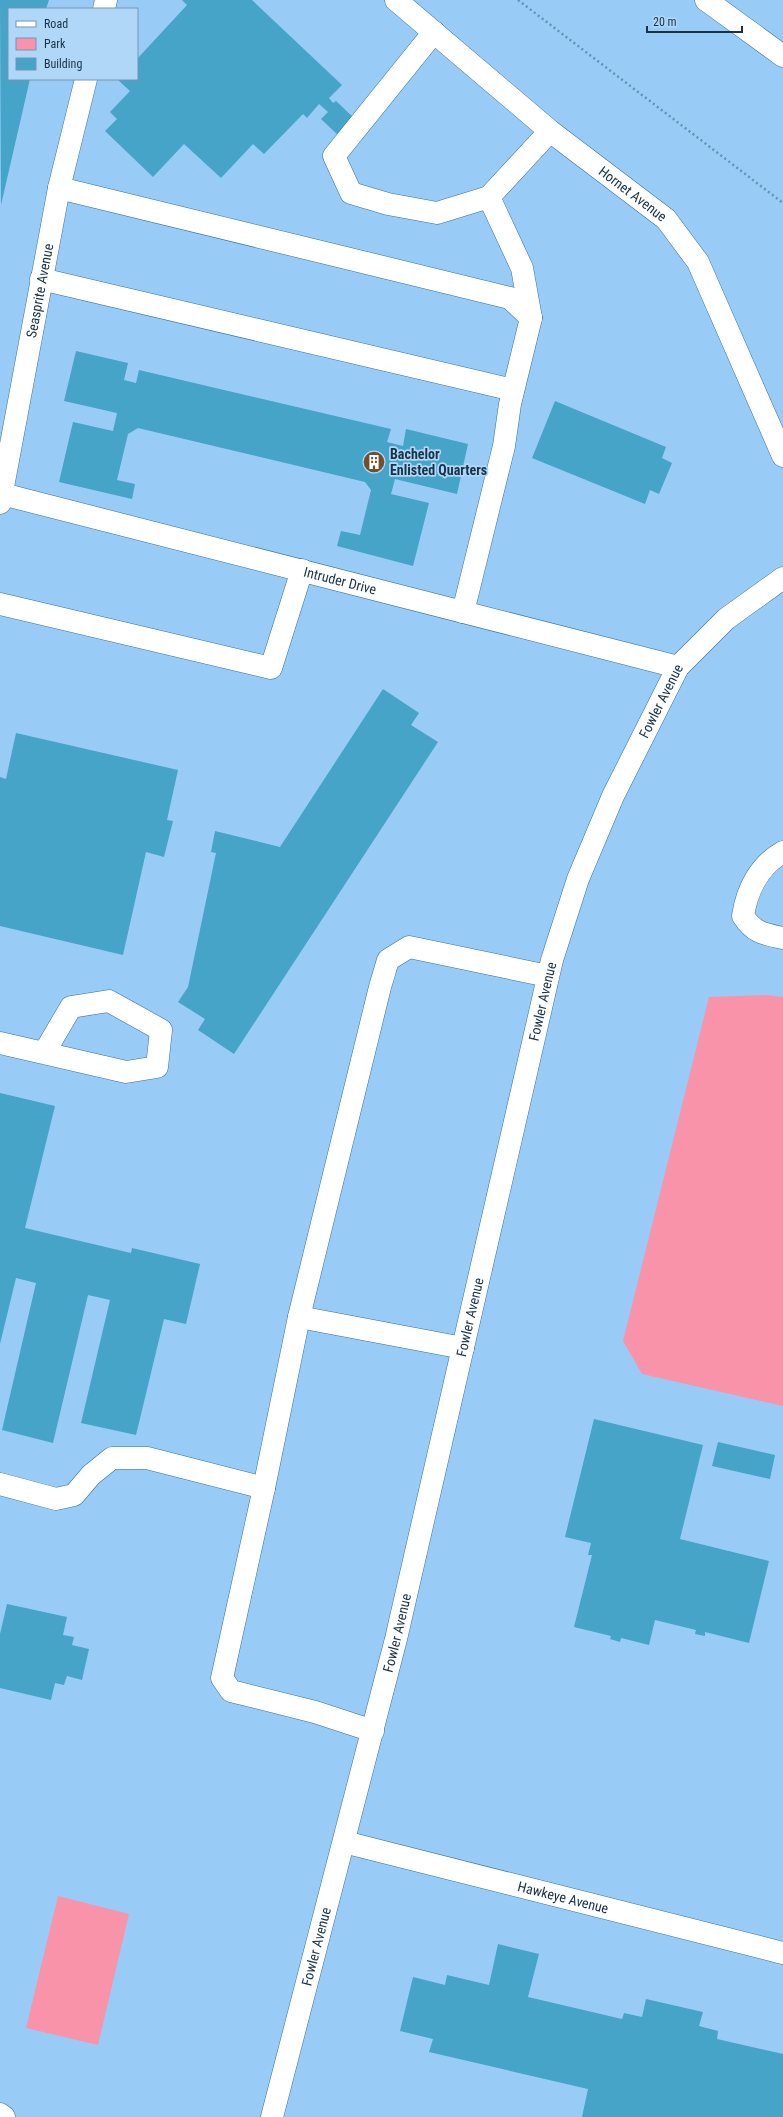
<svg xmlns="http://www.w3.org/2000/svg" width="783" height="2117" viewBox="0 0 783 2117" font-family="'Roboto Condensed',sans-serif">
<style>
.green{fill:#f993aa}
.building{fill:#45a4c7}
.lines{fill:none;stroke-linecap:round;stroke-linejoin:round}
.minor-casing{stroke:#3271a3;stroke-width:23}
.highway-casing{stroke:#3271a3;stroke-width:23}
.path{stroke:#6790b3;stroke-width:2.5;stroke-dasharray:2 3;stroke-linecap:butt}
.minor{stroke:#fff;stroke-width:22}
.highway{stroke:#fff;stroke-width:22}
.labels{text-anchor:middle;dominant-baseline:central;stroke-width:3.5;stroke-linejoin:round;paint-order:stroke}
.street-label{font-size:14px;fill:#183248;stroke:#b1d7f8}
.poi-label{font-size:14px;font-weight:bold;fill:#183248;stroke:#b1d7f8;text-anchor:start}
</style>
<rect width="100%" height="100%" fill="#99cbf7"/>
<path class="green" d="M766,995L783,997V1406L642,1374L623,1341L709,997Z
M58,1896L129,1914L98,2045L26,2028Z"/>
<path class="building" d="M0,0H49L46,9H9V79H30L1,205Z
M182,0H252L342,85L329,98L333,103L336,101L355,119L339,136L321,119L328,112L319,104L307,118L303,114L264,154L253,144L221,178L184,144L153,177L105,131L117,119L110,112L130,91L117,79H137V59L187,5Z
M76,351L128,363L124,380L136,383L139,370L391,429L387,442L403,446L406,429L468,444L457,494L395,479L391,494L429,503L413,566L337,546L341,531L360,535L371,490L365,482L138,428L128,434L117,480L135,484L132,499L59,482L73,422L113,431L117,413L64,401Z
M555,401L666,447L662,458L672,463L659,494L650,490L645,504L532,458Z
M383,689L419,713L411,725L438,742L234,1054L198,1030L205,1019L178,1002L188,987L216,853L211,852L215,831L280,847Z
M16,733L178,770L167,820L173,821L164,857L146,852L123,955L0,926V777L6,779Z
M0,1093L55,1106L25,1228L131,1253L132,1248L200,1264L186,1324L164,1319L136,1435L81,1423L110,1300L88,1295L53,1443L2,1430L36,1283L16,1278L0,1344Z
M594,1419L703,1445L680,1539L769,1561L749,1643L705,1632V1636L695,1634L696,1630L655,1620L649,1645L621,1638L620,1642L610,1639L611,1636L574,1627L592,1555H588L591,1543L565,1537Z
M718,1442L775,1455L770,1479L712,1466Z
M7,1604L67,1617L63,1635L74,1637L72,1645L89,1649L82,1680L67,1676L64,1685L55,1683L51,1700L0,1688V1634Z
M498,1944L539,1954L528,1997L622,2019L624,2013L642,2017L646,1999L703,2012L699,2026L718,2031L717,2039L783,2054V2117H582L588,2089L429,2052L433,2039L400,2031L413,1977L445,1985L447,1975L489,1985Z"/>
<g class="lines">
<g class="minor-casing">
<g id="minor">
<path id="s1" d="M396,0L550,131L666,219L698,262L783,456"/>
<path d="M104,9L106,0"/>
<path d="M434,32L334,156L351,193L388,204L437,213L489,197"/>
<path d="M59,188L510,298L531,318L510,404L504,446L463,612"/>
<path d="M41,279L513,390"/>
<path d="M531,318L522,268L489,197L550,131"/>
<path id="s2" d="M2,494L678,667"/>
<path id="s3" d="M0,503L59,188L86,79"/>
<path d="M0,604L271,668L302,570"/>
<path d="M783,852C760,865 747,889 743,916C754,933 764,934 783,938"/>
<path d="M0,1043L126,1072L157,1067L161,1030L109,1001L71,1007L44,1053"/>
<path d="M299,1317L463,1348"/>
<path d="M0,1484L56,1499L74,1495L91,1475L112,1458H147L264,1488"/>
<path d="M373,1731L315,1712L231,1691L222,1678L264,1488L299,1317L380,987L388,960L409,947L548,976"/>
<path id="s4" d="M344,1842L783,1953"/>
<path d="M0,2114L4,2117"/>
<path id="s5" d="M272,2117L396,1639L552,960L578,879L613,796L678,667L726,619L783,578"/>
</g>
</g>
<g class="highway-casing">
<path id="highway" d="M706,0L783,56"/>
</g>
<path class="path" d="M518,0L783,203"/>
<use href="#minor" class="minor"/>
<use href="#highway" class="highway"/>
</g>
<defs>
<g id="building-disc" transform="scale(1.15)"><circle r="9.5" fill="#734f29" stroke="#b1d7f8"/><path d="M-4-6H4V6H1V3H-1V6H-4ZM-2.5-4.3h1.7v1.8h-1.7ZM.8-4.3h1.7v1.8H.8ZM-2.5-1h1.7V.8h-1.7ZM.8-1h1.7V.8H.8Z" fill="#fff"/></g>
</defs>
<g fill-rule="evenodd">
<use href="#building-disc" x="374" y="462"/>
</g>
<g class="labels">
<g class="street-label">
<text stroke="none"><textPath href="#s1" startOffset="306">Hornet Avenue</textPath></text>
<text stroke="none"><textPath href="#s3" startOffset="216">Seasprite Avenue</textPath></text>
<text stroke="none"><textPath href="#s2" startOffset="349">Intruder Drive</textPath></text>
<text stroke="none"><textPath href="#s5" startOffset="1472">Fowler Avenue</textPath></text>
<text stroke="none"><textPath href="#s5" startOffset="1148">Fowler Avenue</textPath></text>
<text stroke="none"><textPath href="#s5" startOffset="824">Fowler Avenue</textPath></text>
<text stroke="none"><textPath href="#s5" startOffset="500">Fowler Avenue</textPath></text>
<text stroke="none"><textPath href="#s4" startOffset="226">Hawkeye Avenue</textPath></text>
<text stroke="none"><textPath href="#s5" startOffset="176">Fowler Avenue</textPath></text>
</g>
<g class="poi-label">
<text x="390" y="454">Bachelor<tspan x="390" dy="16">Enlisted Quarters</tspan></text>
</g>
</g>
<rect x="8" y="8" width="130" height="72" fill="#b1d7f8" stroke="#7495b2"/>
<rect x="16" y="21" width="20" height="6" fill="#ffffff" stroke="#7495b2"/>
<text x="44" y="28" font-size="12" fill="#183248">Road</text>
<rect x="16" y="38" width="20" height="12" fill="#f993aa" stroke="#7495b2"/>
<text x="44" y="48" font-size="12" fill="#183248">Park</text>
<rect x="16" y="58" width="20" height="12" fill="#45a4c7" stroke="#7495b2"/>
<text x="44" y="68" font-size="12" fill="#183248">Building</text>
<path d="M647 26v6h95v-6" fill="none" stroke="#183248" stroke-width="2"/>
<text x="653" y="26" font-size="12" fill="#183248" stroke="#b1d7f8" stroke-width="3" paint-order="stroke">20 m</text>
</svg>
